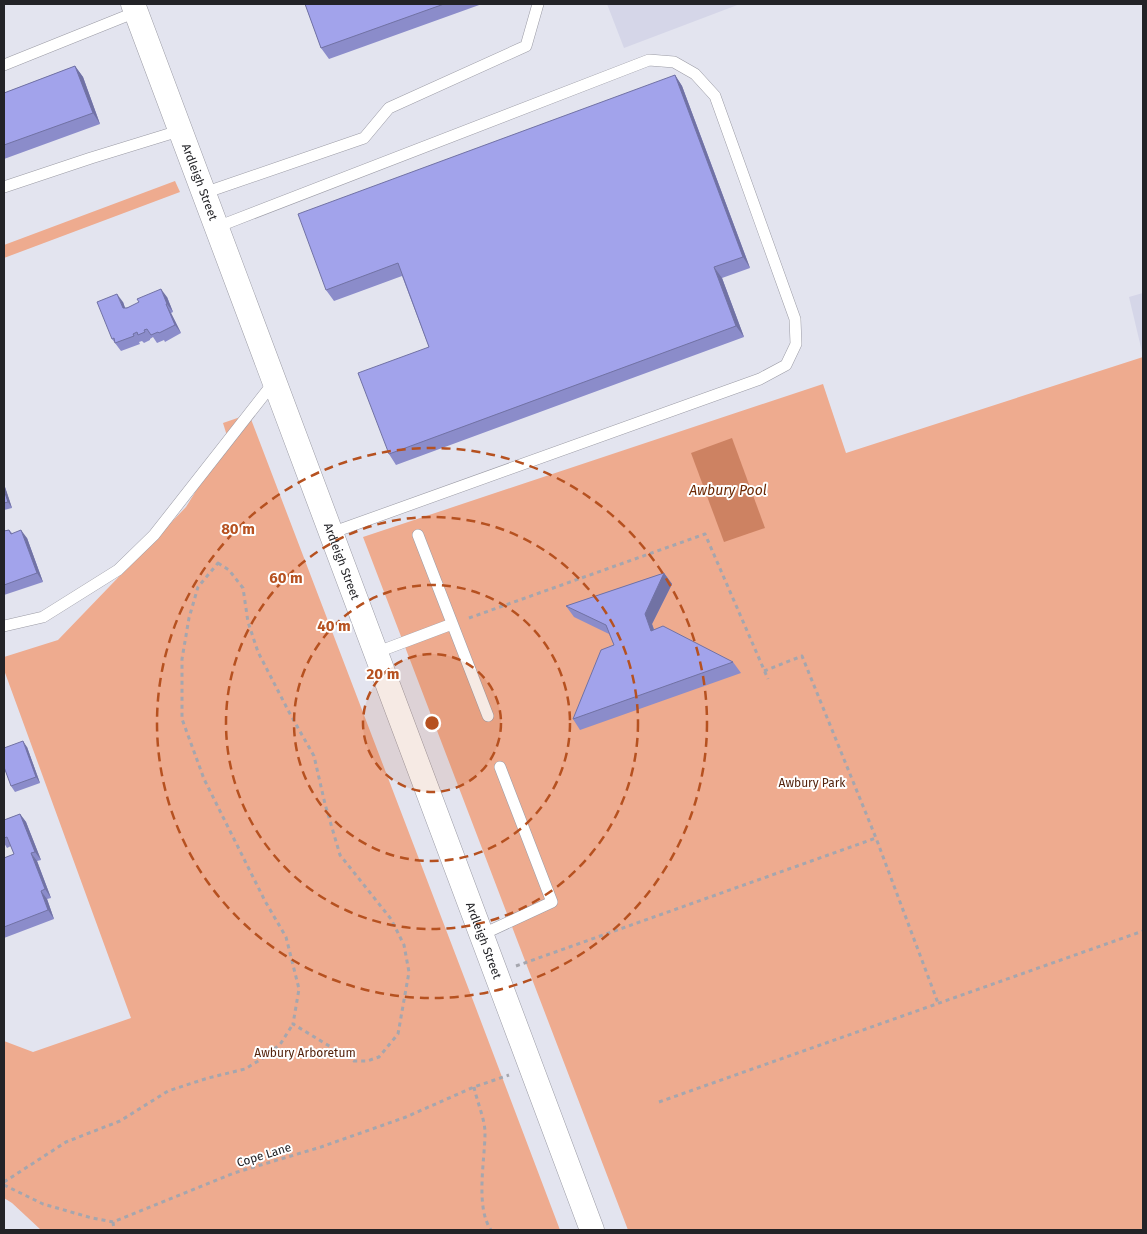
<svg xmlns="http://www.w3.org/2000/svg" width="1147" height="1234" viewBox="0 0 1147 1234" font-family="'Fira Sans',sans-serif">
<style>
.built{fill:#d5d6e8}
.green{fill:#eeab8f}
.water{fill:#cd8262}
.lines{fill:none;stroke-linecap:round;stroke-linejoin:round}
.service-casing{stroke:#9b9ba5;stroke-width:12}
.minor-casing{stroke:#9b9ba5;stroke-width:25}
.path{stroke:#a5a6ae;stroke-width:3;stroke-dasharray:4 4;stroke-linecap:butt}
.service{stroke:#fff;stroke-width:11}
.minor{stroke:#fff;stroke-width:24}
.wall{fill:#8b8cca}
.shaded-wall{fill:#7172a4}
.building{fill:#a2a3eb;stroke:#7172a4}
.ring{fill:none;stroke:#b65120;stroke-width:2.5;stroke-dasharray:9 6}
.labels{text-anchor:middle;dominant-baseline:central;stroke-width:4;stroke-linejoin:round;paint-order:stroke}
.street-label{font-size:12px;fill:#232327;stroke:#fff}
.park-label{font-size:12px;fill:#54230c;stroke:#fff}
.water-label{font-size:14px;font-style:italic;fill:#6d2904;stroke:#fff}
.centre{fill:#b65120;stroke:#fff;stroke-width:2.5}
.ring-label{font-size:15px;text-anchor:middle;font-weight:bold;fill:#b65120;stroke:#fff;stroke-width:4;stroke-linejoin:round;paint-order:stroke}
</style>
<rect width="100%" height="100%" fill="#e3e4ef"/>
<path class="built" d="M607,4H740L624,48Z
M1143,293V356L1129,297Z"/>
<path class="green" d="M175,181L180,192L4,258V245Z
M1143,357V1230H628L363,537L823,384L846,453Z
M249,414L474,1003L560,1230H41L12,1203L4,1198V1041L33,1052L131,1018L4,670V657L58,640L186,507L228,439L223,423Z"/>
<path class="water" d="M732,438L765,528L724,542L691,453Z"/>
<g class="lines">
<g class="service-casing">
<path id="service" d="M4,65L136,12
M4,187L91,158L182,130
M204,193L364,138L389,108L526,46L538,4
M217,227L649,60L674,62L695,74L715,96L795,319L796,344L786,365L760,379L331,533
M418,535L488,716
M4,626L43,617L118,570L154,535L274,382
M375,653L452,624
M481,935L552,902L500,767"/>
</g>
<g class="minor-casing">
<g id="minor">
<path id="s1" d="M133,4L592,1230"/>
</g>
</g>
<path class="path" d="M218,563L229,570L243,588L248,622L258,652L289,712L314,756L325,804L340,855L391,919L404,945L409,972L398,1034L379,1057L367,1061H354L293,1024L299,989L286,937L265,901L204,779L182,719V659L189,618L198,587Z
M469,618L705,534L768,679
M764,671L802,656L876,838L938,1003
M516,966L876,838
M474,1087C477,1102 485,1119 485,1133C485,1160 475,1207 491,1230
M659,1102L1143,931
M4,1182L66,1142L120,1121L168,1091L208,1078L245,1069L268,1055L281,1043L293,1024
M4,1185L43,1204L92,1218L113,1222L234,1173L321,1147L406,1117L474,1087L509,1075
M113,1222L114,1230"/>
<use href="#service" class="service"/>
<use href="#minor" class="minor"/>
</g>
<path class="wall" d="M305,4H482L329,59L321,48Z
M75,66L83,77L100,124L4,159V93Z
M675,75L682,86L750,268L722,278L744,337L396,465L389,454L429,347L402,276L334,301L326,290Z
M167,297L173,312L171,313L181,333L165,342L164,340L157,343L153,337L150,339V340L144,343L142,341L139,342L140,344L121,351L112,339L123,302L125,308Z
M4,484L12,508L4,510Z
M9,530L12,533L27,538L43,582L4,595V531Z
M664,573L672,584L652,624L654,629L733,662L741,673L580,730L573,719L614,645L609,634L574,617L566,606Z
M27,747L40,783L15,792L11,786Z
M20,814L26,822L41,860L37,861L51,898L47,899L54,919L4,938V858L14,854L11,846L7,848L4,843V820Z"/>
<path class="shaded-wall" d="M75,66L83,77L100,124L93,113Z
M675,75L682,86L750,268L743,257Z
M714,267L722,278L744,337L736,326Z
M161,289L167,297L173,312L167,304Z
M117,294L123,302L128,316L123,308Z
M166,304L171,313L181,333L175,325Z
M4,484L12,508L8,502L4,490Z
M21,530L27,538L43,582L37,573Z
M664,573L672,584L652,624L658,642L651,631L645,614Z
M23,741L27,747L40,783L36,777Z
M20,814L26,822L41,860L35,852Z
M31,853L37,861L51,898L45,889Z
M41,891L47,899L54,919L48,910Z"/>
<path class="building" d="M305,4H444L321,48Z
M75,66L93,113L4,145V93Z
M675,75L743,257L714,267L736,326L389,454L358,373L429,347L398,263L326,290L298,214Z
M161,289L167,304H166L175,325L159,333L158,332L151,335L147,329L144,330L145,332L138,335L137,332L133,334L134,336L115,343L114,338L112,339L97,302L117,294L123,308H127L139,302L137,299Z
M4,490L8,502L4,503Z
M9,530L11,534L21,530L37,573L4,585V531Z
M664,573L645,614L651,631L663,626L733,662L573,719L601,650L614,645L606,625L566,606Z
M23,741L36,777L11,786L4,767V748Z
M20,814L35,852L31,853L45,889L41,891L48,910L4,927V858L14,854L7,837L4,838V820Z"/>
<circle cx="432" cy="723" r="69" fill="#b65120" fill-opacity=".12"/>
<g class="ring">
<circle cx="432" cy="723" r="69"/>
<circle cx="432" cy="723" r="138"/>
<circle cx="432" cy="723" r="206"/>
<circle cx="432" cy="723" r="275"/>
</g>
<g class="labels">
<g class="street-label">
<text stroke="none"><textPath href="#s1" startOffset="190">Ardleigh Street</textPath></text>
<text stroke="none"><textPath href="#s1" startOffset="595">Ardleigh Street</textPath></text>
<text stroke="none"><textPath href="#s1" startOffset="1000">Ardleigh Street</textPath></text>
<text transform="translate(264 1155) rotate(-17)">Cope Lane</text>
</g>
<g class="park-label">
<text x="812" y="783">Awbury Park</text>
<text x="305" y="1053">Awbury Arboretum</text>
</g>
<g class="water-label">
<text x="728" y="490">Awbury Pool</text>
</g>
</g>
<circle cx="432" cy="723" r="8" class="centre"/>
<g class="ring-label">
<text x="238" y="534">80 m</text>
<text x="286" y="583">60 m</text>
<text x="334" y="631">40 m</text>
<text x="383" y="679">20 m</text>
</g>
<rect width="1147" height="1234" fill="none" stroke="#232327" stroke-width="10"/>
</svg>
